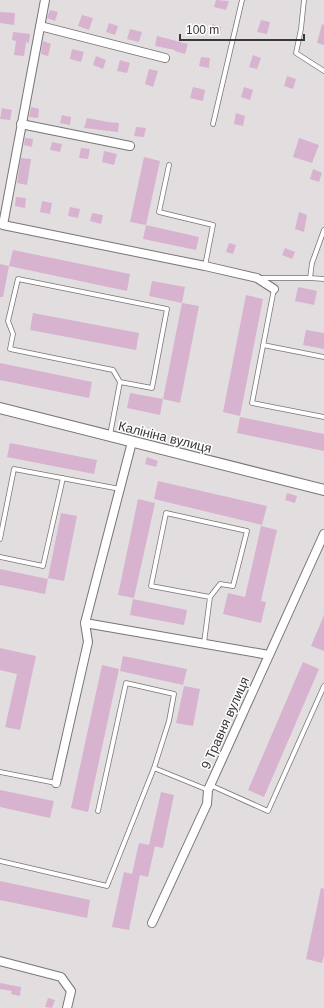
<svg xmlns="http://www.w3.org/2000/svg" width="324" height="1008" viewBox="0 0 324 1008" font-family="Arial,sans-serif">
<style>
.building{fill:#d7b3cf}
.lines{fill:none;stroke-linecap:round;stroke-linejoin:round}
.service-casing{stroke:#797576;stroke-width:5.5}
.minor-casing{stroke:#797576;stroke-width:10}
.tertiary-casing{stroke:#797576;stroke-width:12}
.service{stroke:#fff;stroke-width:4}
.minor{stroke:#fff;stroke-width:8}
.tertiary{stroke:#fff;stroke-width:10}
.labels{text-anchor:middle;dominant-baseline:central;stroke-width:3;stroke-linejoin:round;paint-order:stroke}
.street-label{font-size:13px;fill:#393738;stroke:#fff}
</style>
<rect width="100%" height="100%" fill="#e2dedf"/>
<path class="building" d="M216,0L229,1L226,10L214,7Z
M50,10L58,12L55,21L47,18Z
M0,12L15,13L14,25L0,23Z
M82,15L93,18L89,30L78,26Z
M261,20L270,22L267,34L257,32Z
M109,23L118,26L115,35L106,32Z
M212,24L221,27L219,36L210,33Z
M322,24L324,25V45L317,43Z
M130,29L142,32L139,42L127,39Z
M13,32L30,34L29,43L26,42L24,56L14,55L16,41L12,40Z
M157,36L188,44L185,54L175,51V50L155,46Z
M43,41L51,44L48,56L41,54Z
M72,49L84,52L81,62L70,59Z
M253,55L261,58L257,69L249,67Z
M96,56L106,60L103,69L93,65Z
M201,57L210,58L209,68L199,66Z
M120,60L130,63L127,73L117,71Z
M149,69L158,71L153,87L145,84Z
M287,76L296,79L293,89L284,86Z
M193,87L205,90L203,101L190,98Z
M244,87L253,90L250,100L241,97Z
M31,107L39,109L38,118L29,117Z
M2,108L12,110L10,120L0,119Z
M236,113L245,116L243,126L234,124Z
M62,115L71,117L70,125L60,123Z
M87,118L108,122L119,123L118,132L84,128Z
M136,127L146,128L144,137L134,136Z
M25,138L33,139L32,147L24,145Z
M299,138L319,145L312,163L293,157Z
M52,142L62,144L60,152L50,150Z
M81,148L90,149L88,159L79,158Z
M104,151L117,154L114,165L102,162Z
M144,157L160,161L146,225L130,222Z
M21,158L31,159L27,185L17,183Z
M313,169L322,173L319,182L310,179Z
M16,197L26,198L25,208L15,206Z
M42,201L52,203L50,214L40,212Z
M70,207L80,209L78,218L68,216Z
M299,212L307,215L304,232L295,229Z
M92,213L103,215L101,224L90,221Z
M146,225L199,237L196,250L143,239Z
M229,243L236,245L233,254L226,252Z
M285,248L295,252L292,259L282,255Z
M13,250L130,274L127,291L9,266Z
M0,264L9,266L3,297H0Z
M152,281L185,287L182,303L149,296Z
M298,287L317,291L314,305L295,301Z
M246,295L263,299L240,416L223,412Z
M182,303L199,306L180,403L163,399Z
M33,313L139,333L136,350L30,330Z
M306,330L324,333V349L303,345Z
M0,363L92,382L89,398L0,380Z
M130,393L163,399L160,415L127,408Z
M240,417L324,434V451L237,433Z
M10,443L97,460L94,474L7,457Z
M147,457L158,461L156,467L145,464Z
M158,481L267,506L262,525L154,499Z
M287,493L297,496L295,503L285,500Z
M138,499L155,503L134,598L118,595Z
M61,513L77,516L64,581L48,578Z
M261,526L277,530L261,601L266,602L261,623L223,614L228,593L245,597Z
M0,569L48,579L45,594L0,585Z
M133,599L187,610L184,625L130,615Z
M324,615V651L311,646Z
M0,648L36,656L20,730L5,727L17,674L0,670Z
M123,656L187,669L183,685L120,671Z
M303,662L319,669L264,797L248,790Z
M102,665L119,669L88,812L71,808Z
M184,686L200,689L193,726L176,723Z
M0,790L54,801L50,818L0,807Z
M161,792L174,795L163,848L149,845Z
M139,843L155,846L148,877L140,875L129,930L112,927L124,872L132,874Z
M0,881L90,900L87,918L0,900Z
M321,888L324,889V955L322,963L306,959Z
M0,983L21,987L20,996L11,994L12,991L0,989Z
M48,998L55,1000L52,1008L45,1007Z"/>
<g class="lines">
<g class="service-casing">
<path id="service" d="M304,0L301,29L296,53L324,71
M213,124L242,0
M169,165L159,212L213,225L205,266
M259,278H310L324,279
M310,278L312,263L324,230
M274,289L252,403L324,417
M263,345L324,357
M110,435L120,382L152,388L167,309L18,279L8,321L13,334L10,349L113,370L120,382
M0,539L14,469L120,489
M0,557L43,566L63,478
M204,643L210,597L151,586L166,513L247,531L233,586L220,584L210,597
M0,772L56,783
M210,785L268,811L324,686
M98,811L126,683L174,694L169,721L154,768L208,790
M0,861L107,886L154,768"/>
</g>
<g class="minor-casing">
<path id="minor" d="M45,0L3,225L205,266L257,278L274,289
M40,26L165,58
M21,124L130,146
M132,442L85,623L269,655
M56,783L88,642L85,623
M152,923L207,804L208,790L324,534
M0,961L61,977L71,991L67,1008"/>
</g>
<g class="tertiary-casing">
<path id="tertiary" d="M0,408L324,490"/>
</g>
<use href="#service" class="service"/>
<use href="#minor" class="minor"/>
<use href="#tertiary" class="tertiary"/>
</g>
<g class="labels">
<g class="street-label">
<text transform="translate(165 437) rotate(14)">Калініна вулиця</text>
<text transform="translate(225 723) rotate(-66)">9 Травня вулиця</text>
</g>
</g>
<path d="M180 34v6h124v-6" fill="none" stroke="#393738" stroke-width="2"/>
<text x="186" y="34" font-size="12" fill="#393738" stroke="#ffffff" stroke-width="3" paint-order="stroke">100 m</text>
</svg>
